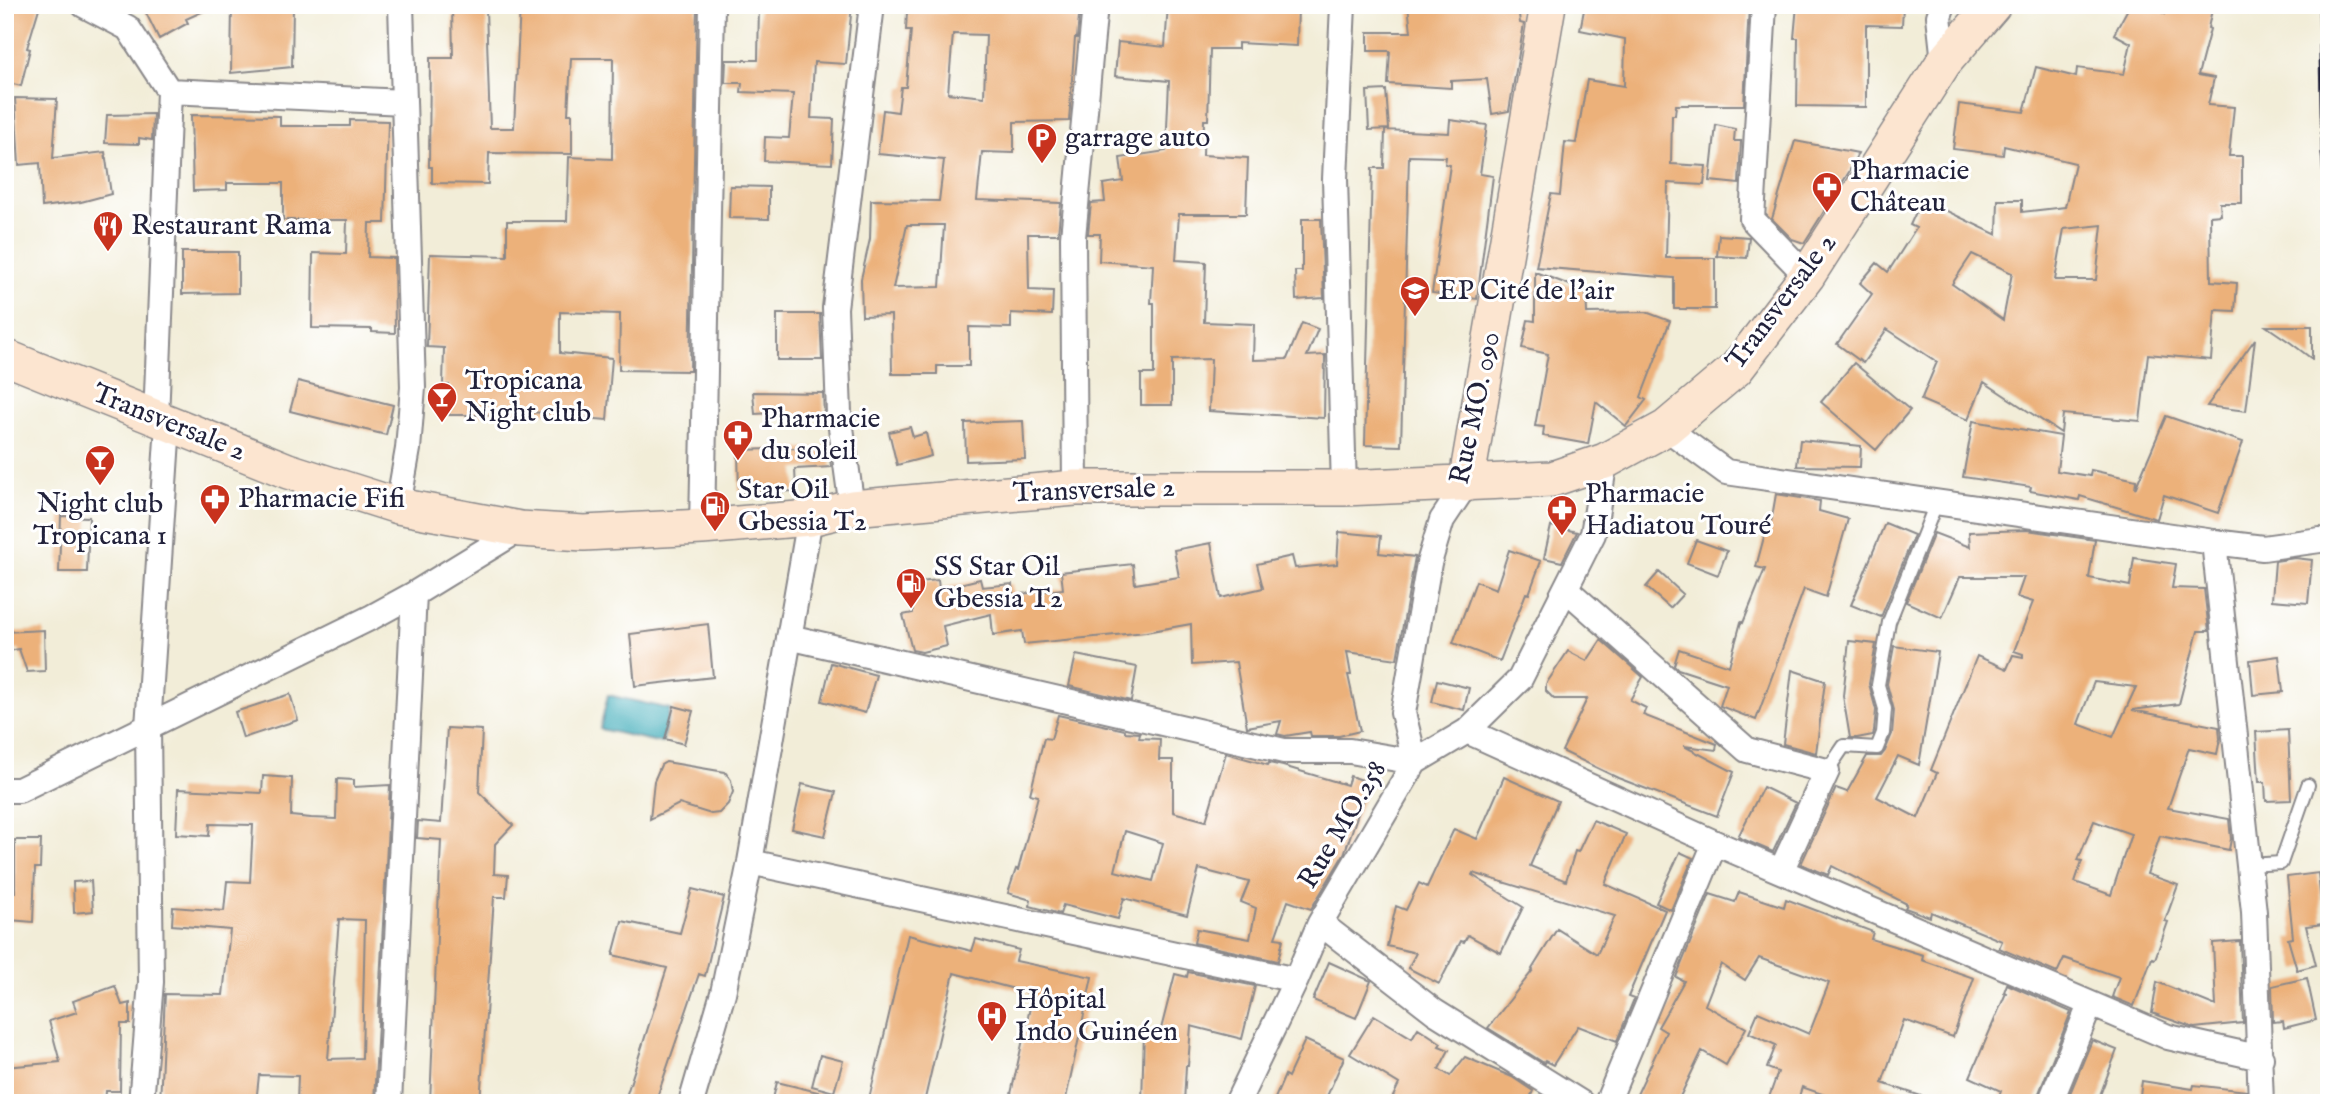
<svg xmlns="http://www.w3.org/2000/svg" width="2334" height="1108" viewBox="0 0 2334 1108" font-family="'IM FELL English',serif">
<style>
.water{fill:#3aaab8;stroke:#2e667a;stroke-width:2}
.building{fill:#ecb17a;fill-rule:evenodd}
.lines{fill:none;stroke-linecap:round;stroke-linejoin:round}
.lane-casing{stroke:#8a888a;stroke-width:16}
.street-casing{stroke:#8a888a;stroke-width:28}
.secondary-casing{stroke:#8a888a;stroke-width:38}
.lane{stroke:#fff;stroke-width:12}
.street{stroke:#fff;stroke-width:24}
.secondary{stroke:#fce5d0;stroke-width:35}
.rail{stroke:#22223b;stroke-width:5}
.labels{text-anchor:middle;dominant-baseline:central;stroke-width:6;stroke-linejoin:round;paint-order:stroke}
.poi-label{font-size:28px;fill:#22223b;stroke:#fff;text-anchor:start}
.street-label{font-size:28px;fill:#22223b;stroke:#fff}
</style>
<rect width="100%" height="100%" fill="#fff"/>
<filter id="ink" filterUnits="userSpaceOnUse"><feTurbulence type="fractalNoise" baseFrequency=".0143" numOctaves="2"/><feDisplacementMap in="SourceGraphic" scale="14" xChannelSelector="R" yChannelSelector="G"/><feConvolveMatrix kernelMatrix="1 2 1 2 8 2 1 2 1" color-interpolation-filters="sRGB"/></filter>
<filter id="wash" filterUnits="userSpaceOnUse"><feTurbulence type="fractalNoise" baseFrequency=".00686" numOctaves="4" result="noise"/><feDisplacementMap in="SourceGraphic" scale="28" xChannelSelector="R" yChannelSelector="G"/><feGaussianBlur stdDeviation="1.57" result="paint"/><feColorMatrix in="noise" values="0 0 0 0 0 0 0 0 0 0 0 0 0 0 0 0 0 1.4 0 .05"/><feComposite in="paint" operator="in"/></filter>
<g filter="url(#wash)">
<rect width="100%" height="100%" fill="#f2edd8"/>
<path class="water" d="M608,695L670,709L662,743L600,729Z"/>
<g id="blocks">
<path class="building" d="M5,5H40L27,48L30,49L21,86L5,82Z
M159,5H217L186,19L188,23L159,39L145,11Z
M232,5H293L292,67L231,73Z
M452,5H472L473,10L486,9L490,128H514L520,5H568L567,9H618V5H697L690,371L619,370L620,314L560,312V353L612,358L607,420L573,417L574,413L496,412V415H449V385H443L444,348L427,347L430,254L507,256V221H567L569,157L612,159L613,58H571L568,114H572V154L489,153L488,184L432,183V167H429L430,58H453Z
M759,5H852L846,64L814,62L811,118L834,119L832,164L764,161L765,137L789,138L793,94L741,92L742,83H725L726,60H758Z
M947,5H1080L1077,38H1075L1069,121L1014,122V153L982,152L977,200L1061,203L1058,234H1028L1029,290L1053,291L1052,315L1011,313V328L969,327V366H937V374H892L891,315L862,316L861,279L870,239L871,200L939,201L944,160L878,154L883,110L898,112L901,87H906L911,30H906L907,12L946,13ZM953,34L986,35L984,97L948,93ZM907,225H944L940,287L893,288Z
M1168,5H1298L1297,46L1238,43V49H1210L1208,120H1204L1203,155L1248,158L1246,214H1179L1176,260L1206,262L1204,322L1254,324L1253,360L1287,359L1302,323L1318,329L1307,356L1325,355L1324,418L1209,411L1211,359L1172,360V405H1141V374H1154V303H1151L1153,265L1099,261L1100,234H1088L1091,203L1105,202L1103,184L1123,181L1120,158L1166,151L1169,81L1115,76L1118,42L1165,47Z
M1408,5H1518L1520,23L1524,24L1509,111L1492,114L1487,79L1451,81V88L1388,84L1390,51H1368V32H1411Z
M1585,5H1749L1744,105H1676L1675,115H1672L1671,164L1706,166L1704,185L1668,183L1666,258H1715V309H1674V278L1536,267L1551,194L1560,195L1565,142L1576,143L1587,80L1624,86L1625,39L1580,30Z
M1797,5H1903L1902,26L1866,25V107L1797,106L1798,38H1794Z
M2130,5H2148L2165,14L2167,5H2213L2208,28L2210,29L2198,75L2214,78L2208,105L2234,107L2229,156H2242V203H2220L2221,215L2210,216L2211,281L2237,283L2235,311L2215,310L2211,360L2148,354L2140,421L2063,414L2061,433L1984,382L1968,420L1921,400L1937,362L1887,329L1863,363L1837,344L1872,294L1860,283L1877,263L1888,272L1916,228L1910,225L1922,199L1997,235L1998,200H2022V212L2065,207L2075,163L2004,146L2003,155L1953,149L1959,104L2024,112L2036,67L2076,77L2077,68L2124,74L2131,43L2114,34ZM2102,225L2096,280H2055L2064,229ZM1972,254L2012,273L2003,320L1952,284Z
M1386,90L1389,129L1369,130L1367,91Z
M15,98L57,99L53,158L105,152L111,194L81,202L42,207L40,163L19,165Z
M153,114L152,140L139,138V144L105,143L107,115Z
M191,115L280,116V126H350V120L388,121L385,223H369L368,257L394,258L395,333L372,332V329L312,328L313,253L346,254L347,220H283V183H227V190L193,191Z
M1450,120L1487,125L1480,174L1493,176L1477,299L1432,293L1450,165L1445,164L1446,157L1409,156L1401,446L1365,445L1372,168H1384L1385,130L1449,133Z
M1716,125L1735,129L1734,141H1741L1739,184L1710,181Z
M1795,141L1858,153L1849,172L1804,243L1792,239L1772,219Z
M730,186L769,187V219L729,218Z
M1302,219H1321L1324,298L1296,300L1295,271H1302Z
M1719,235L1749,237L1747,258L1717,256Z
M182,252H238V293L182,294Z
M1535,272L1586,291L1587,313L1646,312L1670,321L1641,397L1646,400L1626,426L1596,402L1588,444L1543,436L1544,427L1535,426L1548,354L1522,348L1528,320L1535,321Z
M777,314H820L822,360H777Z
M2266,326H2312V359L2291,343Z
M2255,339L2246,411L2207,406Z
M1854,363L1910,410L1876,450L1821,402Z
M298,381L393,405L386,435L290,411Z
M753,392L823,393L824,416L787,415V412L755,414Z
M2166,416L2243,442L2218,513L2164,495L2157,519L2153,518L2080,496L2079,500L2030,491L2031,487L1963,477L1973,421L2061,436L2057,471L2090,476L2091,470L2136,480L2135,489Z
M1023,421L1025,459L966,461L965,423Z
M910,427L913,437L926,433L931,456L897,465L889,432Z
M1800,440L1861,446L1860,467L1797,466Z
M829,447L831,467L795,469L796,491L739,493L738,450Z
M1776,494L1820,501L1819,511L1848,519L1826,597L1804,589L1756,720L1720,706L1727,685L1678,669L1674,665L1679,649L1729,666L1741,622L1743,623L1765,569L1756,567L1768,522L1771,523Z
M61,516L89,517L87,572H59Z
M1885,523L1914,535L1881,617L1851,605Z
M1551,526L1577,532L1562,562L1544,558Z
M2027,530L2095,540L2089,578L2130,586L2134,558L2176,564L2172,588L2204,589L2209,631H2198L2179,704L2132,710L2219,727L2220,739L2217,754L2189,748L2168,808L2229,819L2231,839L2229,850L2160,836L2147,874L2178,885L2165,921L2168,922L2155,959L2152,958L2134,1006L2112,997L2119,977L2064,958L2057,973L1999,948L2002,941L1931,912L1930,917L1905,908L1907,904L1832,866L1828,875L1801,864L1836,788L1847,792L1867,756H1881L1885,751L1892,734L1894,710L1887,684L1894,646L1938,652L1919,765L1898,756L1877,797L1918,818L1937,773L1931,770L1977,656L2007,669L2013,655L2023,657V654L2014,651L2033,602L2017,597L2024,577H1960L1942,618L1906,602L1934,533L1970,547L1969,532ZM2094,682L2136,687L2113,737L2078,724ZM2094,821L2131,834L2111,895L2075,882L2082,861L2078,860Z
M1339,532L1381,536L1379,553L1415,557L1397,659L1347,652L1351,675H1348L1360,731L1339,736H1311L1310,732L1285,736L1277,734L1281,721L1247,727L1236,662L1192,665L1191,624L1146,632L1024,644L1022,631L993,635L991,614L943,626L947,646L922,652L912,650L903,615L913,613L910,583L938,580L939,589L980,579L982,587L1012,584L1013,595L1063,589L1061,572L1133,564L1135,584L1179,577L1174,550L1211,543L1221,598L1263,588L1257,564L1292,556L1295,568L1337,564Z
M1696,540L1727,551L1718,575L1687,563Z
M1509,550L1541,561L1529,594L1526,593L1500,661L1453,643L1476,581L1496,589Z
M2295,558L2312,560L2308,603L2272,600L2275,561Z
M1659,572L1683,594L1670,608L1646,587Z
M708,624L713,677L635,686L630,634Z
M44,630L45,671L27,672L19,649L5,652V632Z
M1601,640L1643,677L1630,700L1646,708L1643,715L1717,744L1716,750L1684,746L1734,772L1717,816L1618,778L1562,751L1587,699H1554L1546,691V684L1568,651L1587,661Z
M1849,641L1876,644L1869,684L1876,710L1874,731L1873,735L1857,738H1850L1843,696Z
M1076,655L1137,667L1131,701L1069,686Z
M2279,656L2283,692L2253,695L2250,660Z
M831,663L876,675L865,713L822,701Z
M1792,670L1825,681L1816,753L1783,744Z
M1437,680L1469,688L1464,710L1432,702Z
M290,694L298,720L243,738L235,712Z
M674,706L693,711L684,744L665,739Z
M1058,715L1125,730V732L1140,733L1139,738L1160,739L1159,760H1173V812L1206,821L1226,753L1268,765L1269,763L1283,766L1347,785L1350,776L1369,782L1344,854L1311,909L1288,901L1275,938L1283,939L1278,961L1194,943L1197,929L1250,939L1256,908L1241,902L1249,882L1199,869L1187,915L1124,898L1118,919L1063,905L1060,914L1030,906L1031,900L1008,893L1016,869L1018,870L1038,796L1030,794L1044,738L1051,739ZM1125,831L1163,843L1153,881L1115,871Z
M447,728L482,730L479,792L513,825L495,844L494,874L508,875L506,897H494L480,1103H430L441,840L417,838L418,821L441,823Z
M2288,730L2291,800L2266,801L2265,782H2259L2256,732Z
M666,762L725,772L731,780L733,792L728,804L719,813L711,814L679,804L650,819L654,781L661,765Z
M263,776L292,778L291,816L311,818L336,819L337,779L354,780V787L390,785L374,1103H297L298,1076L259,1075L256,1103H160L165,994L223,995L230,930L172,925L173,907L224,911L227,881L250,882L253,825L210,824L209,836L176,834L178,789L262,793ZM339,919L365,920L362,1058L328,1059Z
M1504,777L1558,801L1530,866L1566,881L1575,851L1578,852L1593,820L1626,834L1605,884L1665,910L1628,997L1634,999L1617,1041L1578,1026L1553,1065L1545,1061L1544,1063L1488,1028L1533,970L1532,969L1557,929L1597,954L1615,916L1473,873L1472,875L1523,907L1501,953L1468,935L1464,942L1461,941L1439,984L1408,968L1416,953L1387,946L1396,906L1406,910L1419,883L1427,887L1454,829L1477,839Z
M802,784L836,792L825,836L792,829Z
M1763,787L1796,803L1773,852L1738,837Z
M15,840H41L40,868H35L33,922L10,920V892H15Z
M1680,852L1693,858L1671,910L1656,903Z
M2318,873L2323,924L2306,926L2316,965L2297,970L2288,939L2293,938L2287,877Z
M91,881L93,911L74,913L73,882Z
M692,889L724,897L705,976L699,974L655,1103H624L667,968L613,955L622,921L680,933Z
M1739,892L1784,907L1786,899L1831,916L1873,932L1871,939L1923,955L1922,960L1974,978L1953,1037L1904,1020L1882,1083L1930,1099V1103H1848L1802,1087L1797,1103H1767L1778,1072L1767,1068L1776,1045L1749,1033L1758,1012L1809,1034L1829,983L1759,958L1745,980L1721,964L1705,1005L1746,1028L1726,1065L1702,1051L1677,1103H1633L1666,1032L1658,1027L1684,981L1676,977L1710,894L1735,902Z
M908,935L972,951L976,939L1019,950L1016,961L1092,977L1065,1103H1009L1033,994L954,973L924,1103H868Z
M2240,941L2243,1023L2194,1028L2152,1013L2157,982L2216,1006L2213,943Z
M1329,962L1371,981L1356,1018L1313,1000Z
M1188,972L1255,986L1242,1039L1191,1026L1188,1066H1186L1184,1103H1142L1144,1031L1160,1033L1175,974L1187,977Z
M2307,978L2316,1020L2284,1028L2283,1021L2273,1022L2272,986Z
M2007,984L2071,1012L2035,1103H1997L2001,1091L1970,1077L2006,993L2004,992Z
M115,986L122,1005L130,1003V1024H121L120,1091H106L105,1103H5V1067L60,1062L49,1021L77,1012L73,1001Z
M1374,1015L1412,1038L1418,1028L1441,1043L1439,1046L1449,1050L1439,1069L1450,1076L1465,1057L1512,1077L1533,1091L1528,1103H1390L1399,1084L1350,1054Z
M1305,1040L1344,1058L1324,1103H1273L1285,1075L1288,1077Z
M2092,1040L2117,1050L2097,1103H2066Z
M820,1055L843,1061L834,1092L812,1086Z
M2142,1081L2193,1089L2194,1085L2246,1091V1103H2139Z
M777,1082L834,1096V1103H772Z"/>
</g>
</g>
<g filter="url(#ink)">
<use href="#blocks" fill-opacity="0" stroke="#8a888a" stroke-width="2"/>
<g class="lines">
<g class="lane-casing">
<path id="lane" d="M1827,771L1844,746L1877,748L1883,733L1885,709L1878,685L1889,622L1937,501
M2249,865L2281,863L2308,785"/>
</g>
<g class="street-casing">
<path id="street" d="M84,5L128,28L169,91L156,419
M1343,5L1335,179L1344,488
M1764,5L1752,219L1807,276
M1943,5L1939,16L1944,62
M169,91L404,102
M1666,428L1726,472L2214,542L2254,912L2261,1103
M1075,488L1073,237L1095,5
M398,506L408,449L413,387L401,5
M852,508L839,413L835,308L872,5
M702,527L712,5
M2214,542L2263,548L2320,540
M1566,589L1747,750L1827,771L1781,871
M789,637L1284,751H1350L1415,762L1403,713L1429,563L1442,520L1466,484
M1467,731L1715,843L2168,1037L2261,1058
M5,790H19L372,617L414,594L520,529
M750,862L1296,980
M1320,923L1435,1012L1581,1103
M141,1103L151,982L148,727L168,424
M389,1103L414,594
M691,1103L723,993L750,862L810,518
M1237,1103L1296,980L1320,923L1415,762L1467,731L1520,679L1593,534L1605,461
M1607,1103L1715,843
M2050,1103L2090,1005"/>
</g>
<g class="secondary-casing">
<path id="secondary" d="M5,357L288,471L398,506L520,529L584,533L702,527L810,518L852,508L1075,488H1344L1552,479L1605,461L1666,428L1736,369L1807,276L1944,62L1993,5
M1466,484L1548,5"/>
</g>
<use href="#lane" class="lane"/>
<use href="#street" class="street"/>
<use href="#secondary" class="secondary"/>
<path class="rail" d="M2320,5L2323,152L2329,235"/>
</g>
</g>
<defs>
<g id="parking-pin" transform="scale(1.575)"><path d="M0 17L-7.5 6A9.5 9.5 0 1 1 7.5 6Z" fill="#c8321e" stroke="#fff"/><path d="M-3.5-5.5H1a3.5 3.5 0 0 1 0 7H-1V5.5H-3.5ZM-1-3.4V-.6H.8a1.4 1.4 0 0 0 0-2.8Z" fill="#fff"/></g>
<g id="pharmacy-pin" transform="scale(1.575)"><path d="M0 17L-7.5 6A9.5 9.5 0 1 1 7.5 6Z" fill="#c8321e" stroke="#fff"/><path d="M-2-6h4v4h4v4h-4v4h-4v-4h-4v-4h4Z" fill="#fff"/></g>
<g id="restaurant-pin" transform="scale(1.575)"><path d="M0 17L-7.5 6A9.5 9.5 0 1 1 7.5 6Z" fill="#c8321e" stroke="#fff"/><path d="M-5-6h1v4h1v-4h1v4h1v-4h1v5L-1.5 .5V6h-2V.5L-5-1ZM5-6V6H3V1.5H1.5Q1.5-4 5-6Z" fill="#fff"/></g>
<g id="school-pin" transform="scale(1.575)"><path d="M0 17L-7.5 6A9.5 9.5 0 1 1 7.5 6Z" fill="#c8321e" stroke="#fff"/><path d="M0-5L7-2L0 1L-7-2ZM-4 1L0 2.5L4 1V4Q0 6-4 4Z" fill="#fff"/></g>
<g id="bar-pin" transform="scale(1.575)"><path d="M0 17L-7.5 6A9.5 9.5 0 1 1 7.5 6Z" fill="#c8321e" stroke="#fff"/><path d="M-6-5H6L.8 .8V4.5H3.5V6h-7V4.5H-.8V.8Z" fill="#fff"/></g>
<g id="fuel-pin" transform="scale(1.575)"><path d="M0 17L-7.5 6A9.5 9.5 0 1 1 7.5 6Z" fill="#c8321e" stroke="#fff"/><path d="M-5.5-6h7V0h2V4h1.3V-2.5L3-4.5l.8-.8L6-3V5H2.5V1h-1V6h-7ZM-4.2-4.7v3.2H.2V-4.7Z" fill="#fff"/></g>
<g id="hospital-pin" transform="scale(1.575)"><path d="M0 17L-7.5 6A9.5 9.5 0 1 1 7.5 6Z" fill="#c8321e" stroke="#fff"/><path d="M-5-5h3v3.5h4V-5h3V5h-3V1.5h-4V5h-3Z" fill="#fff"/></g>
</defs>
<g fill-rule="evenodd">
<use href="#parking-pin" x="1042" y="138"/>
<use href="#pharmacy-pin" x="1827" y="187"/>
<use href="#restaurant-pin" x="108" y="226"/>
<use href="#school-pin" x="1415" y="291"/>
<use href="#bar-pin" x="442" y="397"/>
<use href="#pharmacy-pin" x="738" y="435"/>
<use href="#bar-pin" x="100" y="460"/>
<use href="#pharmacy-pin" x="215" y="499"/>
<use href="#fuel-pin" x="715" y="506"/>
<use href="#pharmacy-pin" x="1562" y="510"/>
<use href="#fuel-pin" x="911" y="583"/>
<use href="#hospital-pin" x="992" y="1016"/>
</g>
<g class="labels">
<g class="poi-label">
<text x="1065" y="138">garrage auto</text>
<text x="1850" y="171">Pharmacie<tspan x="1850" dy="32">Château</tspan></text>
<text x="131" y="226">Restaurant Rama</text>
<text x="1438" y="291">EP Cité de l'air</text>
<text x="465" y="381">Tropicana<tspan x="465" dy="32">Night club</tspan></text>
<text x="761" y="419">Pharmacie<tspan x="761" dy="32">du soleil</tspan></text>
<text x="738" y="490">Star Oil<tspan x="738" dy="32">Gbessia T2</tspan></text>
<text x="1585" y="494">Pharmacie<tspan x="1585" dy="32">Hadiatou Touré</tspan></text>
<text x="238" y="499">Pharmacie Fifi</text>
<text x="100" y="504" text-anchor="middle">Night club<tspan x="100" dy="32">Tropicana 1</tspan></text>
<text x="934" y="567">SS Star Oil<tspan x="934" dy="32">Gbessia T2</tspan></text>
<text x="1015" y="1000">Hôpital<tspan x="1015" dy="32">Indo Guinéen</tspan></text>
</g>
<g class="street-label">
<text transform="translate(1782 302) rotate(-53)">Transversale 2</text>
<text transform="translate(1476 408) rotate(-78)">Rue MO. 090</text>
<text transform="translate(169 423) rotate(22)">Transversale 2</text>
<text transform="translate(1094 491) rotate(-2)">Transversale 2</text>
<text transform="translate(1343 825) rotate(-59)">Rue MO.258</text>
</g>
</g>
<rect width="2334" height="1108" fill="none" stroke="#fff" stroke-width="28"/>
</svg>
